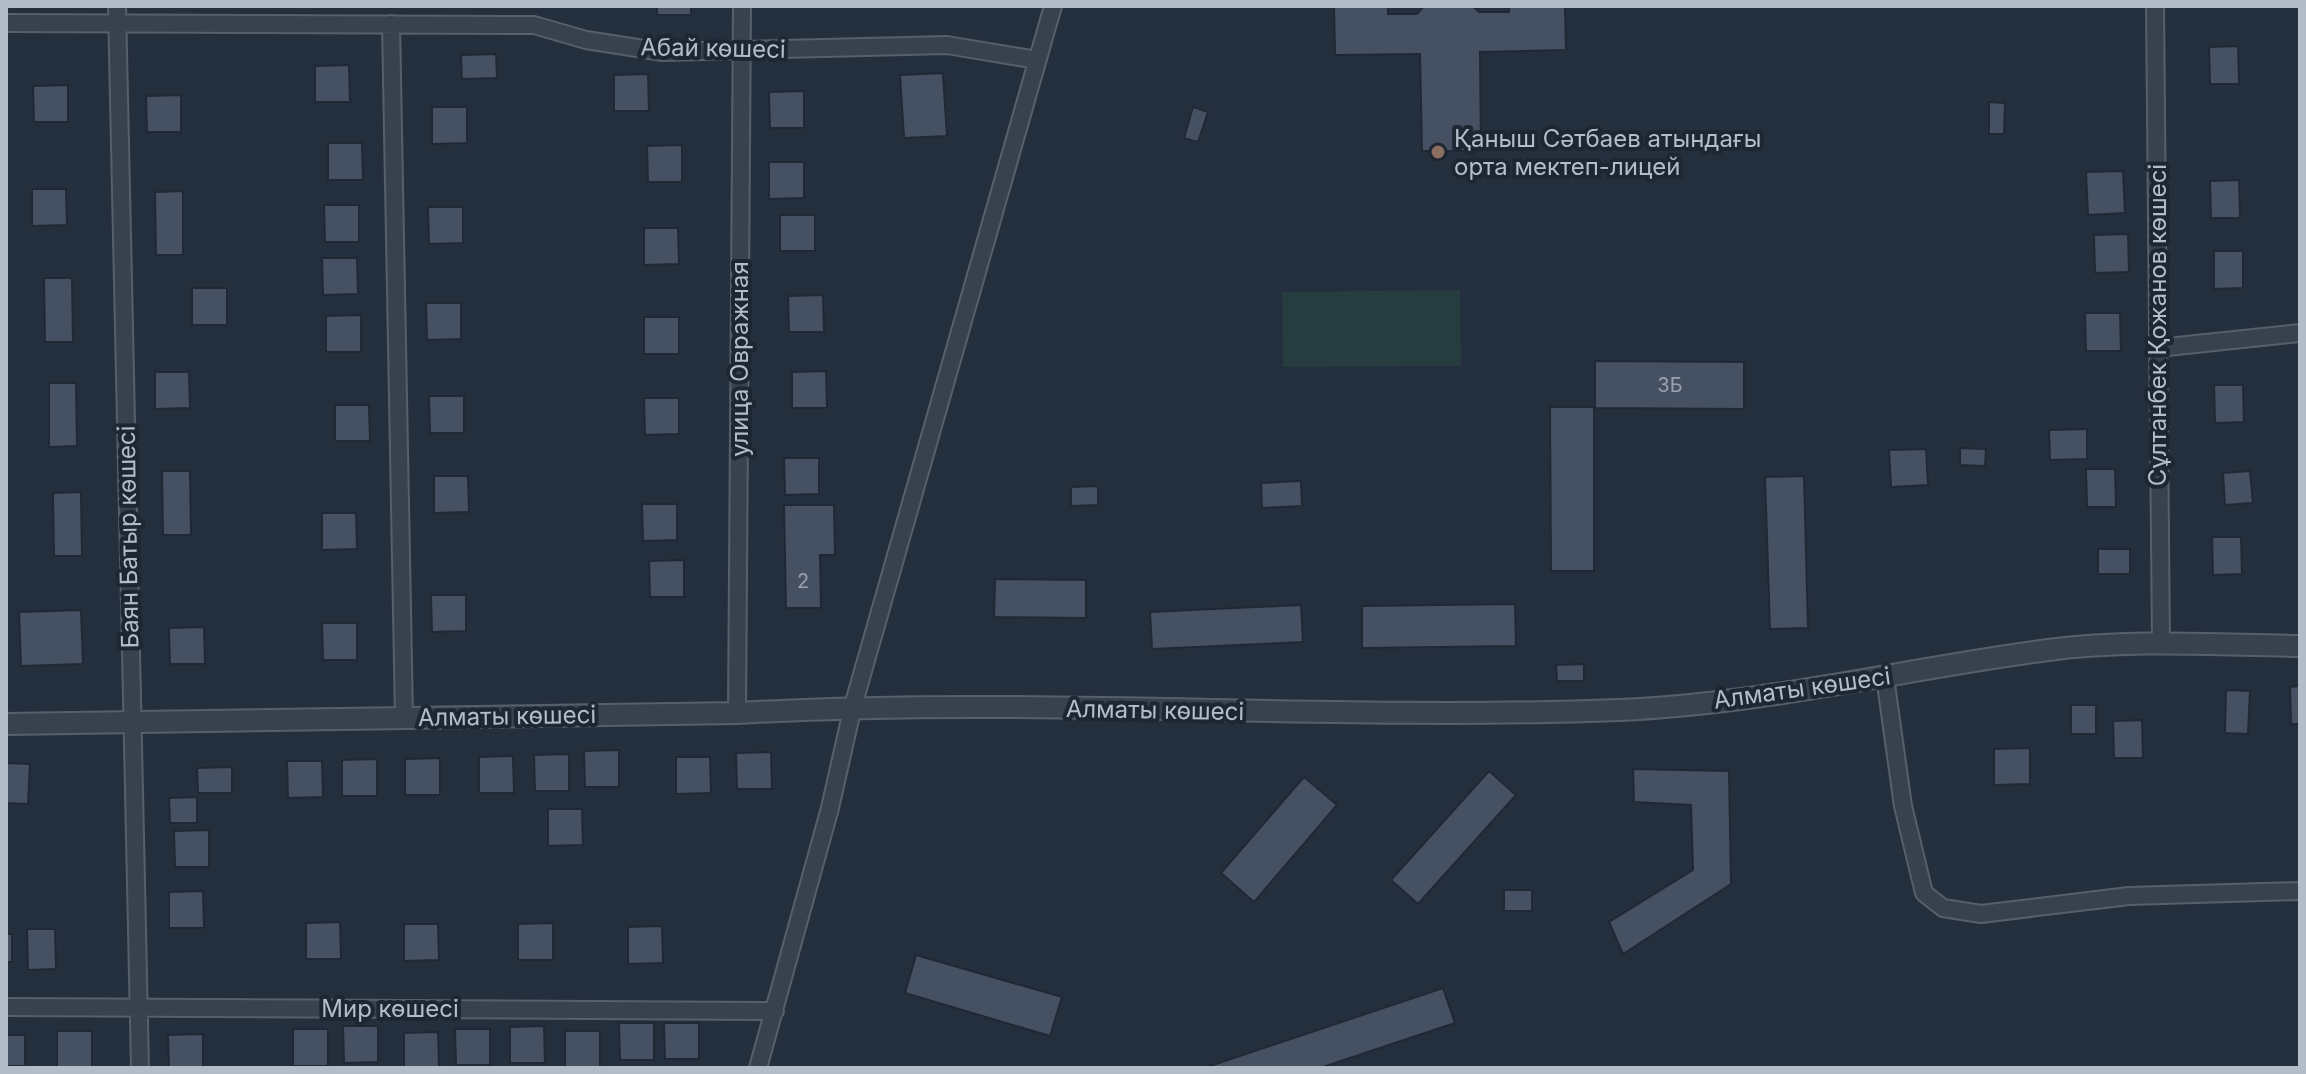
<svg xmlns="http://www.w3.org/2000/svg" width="2306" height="1074" viewBox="0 0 2306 1074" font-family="Inter,sans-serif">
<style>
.green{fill:#263c3f}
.building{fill:#455162;stroke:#1f2835;stroke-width:2}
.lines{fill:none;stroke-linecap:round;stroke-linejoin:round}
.minor-casing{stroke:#565f6c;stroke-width:20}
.tertiary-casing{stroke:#565f6c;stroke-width:24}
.minor{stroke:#38414e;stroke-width:16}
.tertiary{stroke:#38414e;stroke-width:20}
.education-dot{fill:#8d6e63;stroke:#1d2633;stroke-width:3}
.labels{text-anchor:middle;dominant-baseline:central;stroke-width:8;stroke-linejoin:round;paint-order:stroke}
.number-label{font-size:20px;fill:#98a1af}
.street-label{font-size:24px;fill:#b4bcc9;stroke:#1d2633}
.poi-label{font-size:24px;fill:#b4bcc9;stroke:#1d2633;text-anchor:start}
</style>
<rect width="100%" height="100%" fill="#242f3e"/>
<path class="green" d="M1460,290L1461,366L1283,367L1282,292Z"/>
<path class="building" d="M657,6H691V15H657Z
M1334,6H1388V14H1417L1424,6H1473L1479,12H1509V6H1565L1566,50L1480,52L1481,151H1422L1420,54L1335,55Z
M2238,46L2239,84H2210L2209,47Z
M496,54L497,78L462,79L461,55Z
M349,65L350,102H315V66Z
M943,73L947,136L904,138L900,75Z
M648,74L649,111H614V75Z
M68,85V122H34L33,86Z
M804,91V128H770L769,92Z
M181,95V132H147L146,96Z
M1989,102L2005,103L2004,134H1989Z
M432,107H467V143L432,144Z
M1193,107L1208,112L1198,142L1184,138Z
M328,143H362L363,180H328Z
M682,145V182H648L647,146Z
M769,162H804V198L769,199Z
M2123,171L2125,213L2088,215L2086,172Z
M2239,180L2240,218H2211L2210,181Z
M32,189H66L67,225L32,226Z
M183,191V255H156L155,192Z
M324,205H359V242H325Z
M428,207H463V243L429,244Z
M780,215H815V251H780Z
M644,228H678L679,264L644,265Z
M2128,234L2129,272L2095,273L2094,235Z
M2214,251H2243V288L2214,289Z
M322,258H357L358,294L323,295Z
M44,278H72L73,342H45Z
M192,288H227V325H192Z
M823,295L824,332H789L788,296Z
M426,303H461V339L427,340Z
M2085,313H2120L2121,351H2086Z
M361,315V352H326V316Z
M644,317H679V354H644Z
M1595,361L1744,362V409L1595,408Z
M826,371L827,408H792V372Z
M155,372H189L190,408L155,409Z
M49,383H76L77,446L49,447Z
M2214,385H2243L2244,422L2215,423Z
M429,396H464V433H430Z
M644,398H679V434L645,435Z
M335,405H369L370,441H335Z
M1550,407H1594V571H1551Z
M2087,429V459L2050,460L2049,430Z
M1960,448L1986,449L1985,466L1960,465Z
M1926,449L1928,485L1891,487L1889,450Z
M784,458H819V494L785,495Z
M2086,469H2115L2116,507H2087Z
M162,471H190L191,535H163Z
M2250,471L2253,503L2225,505L2223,473Z
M434,476H468L469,512L434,513Z
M1804,476L1808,628L1770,629L1765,477Z
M1301,481L1302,506L1262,508L1261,483Z
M1098,486V505L1071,506V487Z
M81,492L82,556H54L53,493Z
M642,504H677V540L643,541Z
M784,505H834L835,555H820L821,608H786Z
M322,513H356L357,549L322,550Z
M2212,537H2241L2242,574L2213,575Z
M2098,549H2130V574H2098Z
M684,560V597H650L649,561Z
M995,579L1086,580V618L994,617Z
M431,595H466V631L432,632Z
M1515,604L1516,646L1362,648V606Z
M1301,605L1303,642L1152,649L1150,612Z
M81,610L83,664L21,666L19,612Z
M322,623H357V660H323Z
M204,627L205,664H170L169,628Z
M1584,664V681H1557L1556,665Z
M2300,686V724H2291L2290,687Z
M2226,690L2250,691L2248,734L2225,733Z
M2071,705H2096V734H2071Z
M2142,720L2143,758H2114L2113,721Z
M2030,748V784L1994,785V749Z
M619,750V787H585L584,751Z
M771,752L772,789H737L736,753Z
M569,754V791H535L534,755Z
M513,756L514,793H479V757Z
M676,757H710L711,793L676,794Z
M440,758V795H405V759Z
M377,759V796H342V760Z
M287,761H322L323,797L288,798Z
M6,763L30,764L28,804L6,803Z
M232,767V793H198L197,768Z
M1633,769L1729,771L1731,884L1623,954L1609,922L1693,870L1691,805L1634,802Z
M1489,771L1516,795L1418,904L1391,880Z
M1304,777L1337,805L1254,902L1221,873Z
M197,797V823H170L169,798Z
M548,809H582L583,845L548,846Z
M209,830V867H175L174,831Z
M1504,890H1532V911H1504Z
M203,891L204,928H169V892Z
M340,922L341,959H306V923Z
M553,923V960H518V924Z
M404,924H438L439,960L404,961Z
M662,926L663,963L628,964V927Z
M27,929H55L56,969L28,970Z
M6,934H12V962H6Z
M916,955L1062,997L1050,1036L905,993Z
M1443,988L1455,1023L1320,1068H1204Z
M619,1023H654V1060H620Z
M664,1023H699V1059H665Z
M343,1026H378V1062L344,1063Z
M544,1026L545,1063H510V1027Z
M293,1029H328V1066H293Z
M455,1029H490V1065H456Z
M57,1031H92V1067L57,1068Z
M565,1031H600V1067L565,1068Z
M438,1032L439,1068H404V1033Z
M203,1034V1068H169L168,1035Z
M6,1035H25V1066H6Z"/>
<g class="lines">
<g class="minor-casing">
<path id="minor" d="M117,6L140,1068
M2155,6L2161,644
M6,23L534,25L586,40L663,52L947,45L1037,60
M391,24L404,718
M2158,348L2300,333
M1885,677L1903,806L1924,893L1943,908L1981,914L2129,896L2300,891
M737,713L742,6
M6,1007L775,1011
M758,1068L830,808L853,706L1053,6"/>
</g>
<g class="tertiary-casing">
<path id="tertiary" d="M6,724L737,713C1031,696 1325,721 1619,710C1764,704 1905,669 2048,650C2131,639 2217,645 2300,646"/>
</g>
<use href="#minor" class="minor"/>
<use href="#tertiary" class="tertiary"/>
</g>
<circle class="education-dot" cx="1438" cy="152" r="8"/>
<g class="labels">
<g class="number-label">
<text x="1670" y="385">3Б</text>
<text x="803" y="581">2</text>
</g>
<g class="street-label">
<text transform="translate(713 48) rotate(1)">Абай көшесі</text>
<text transform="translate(2157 325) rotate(-90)">Сұлтанбек Қожанов көшесі</text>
<text transform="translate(739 359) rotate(-90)">улица Овражная</text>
<text transform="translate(128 537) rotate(-91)">Баян Батыр көшесі</text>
<text transform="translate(1802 688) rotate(-8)">Алматы көшесі</text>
<text transform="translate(1155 710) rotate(1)">Алматы көшесі</text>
<text transform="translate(507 716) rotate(-1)">Алматы көшесі</text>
<text x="390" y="1008">Мир көшесі</text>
</g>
<g class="poi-label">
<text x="1454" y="138">Қаныш Сәтбаев атындағы<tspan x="1454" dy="28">орта мектеп-лицей</tspan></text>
</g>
</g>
<rect width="2306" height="1074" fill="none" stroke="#b4bcc9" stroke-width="16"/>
</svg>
